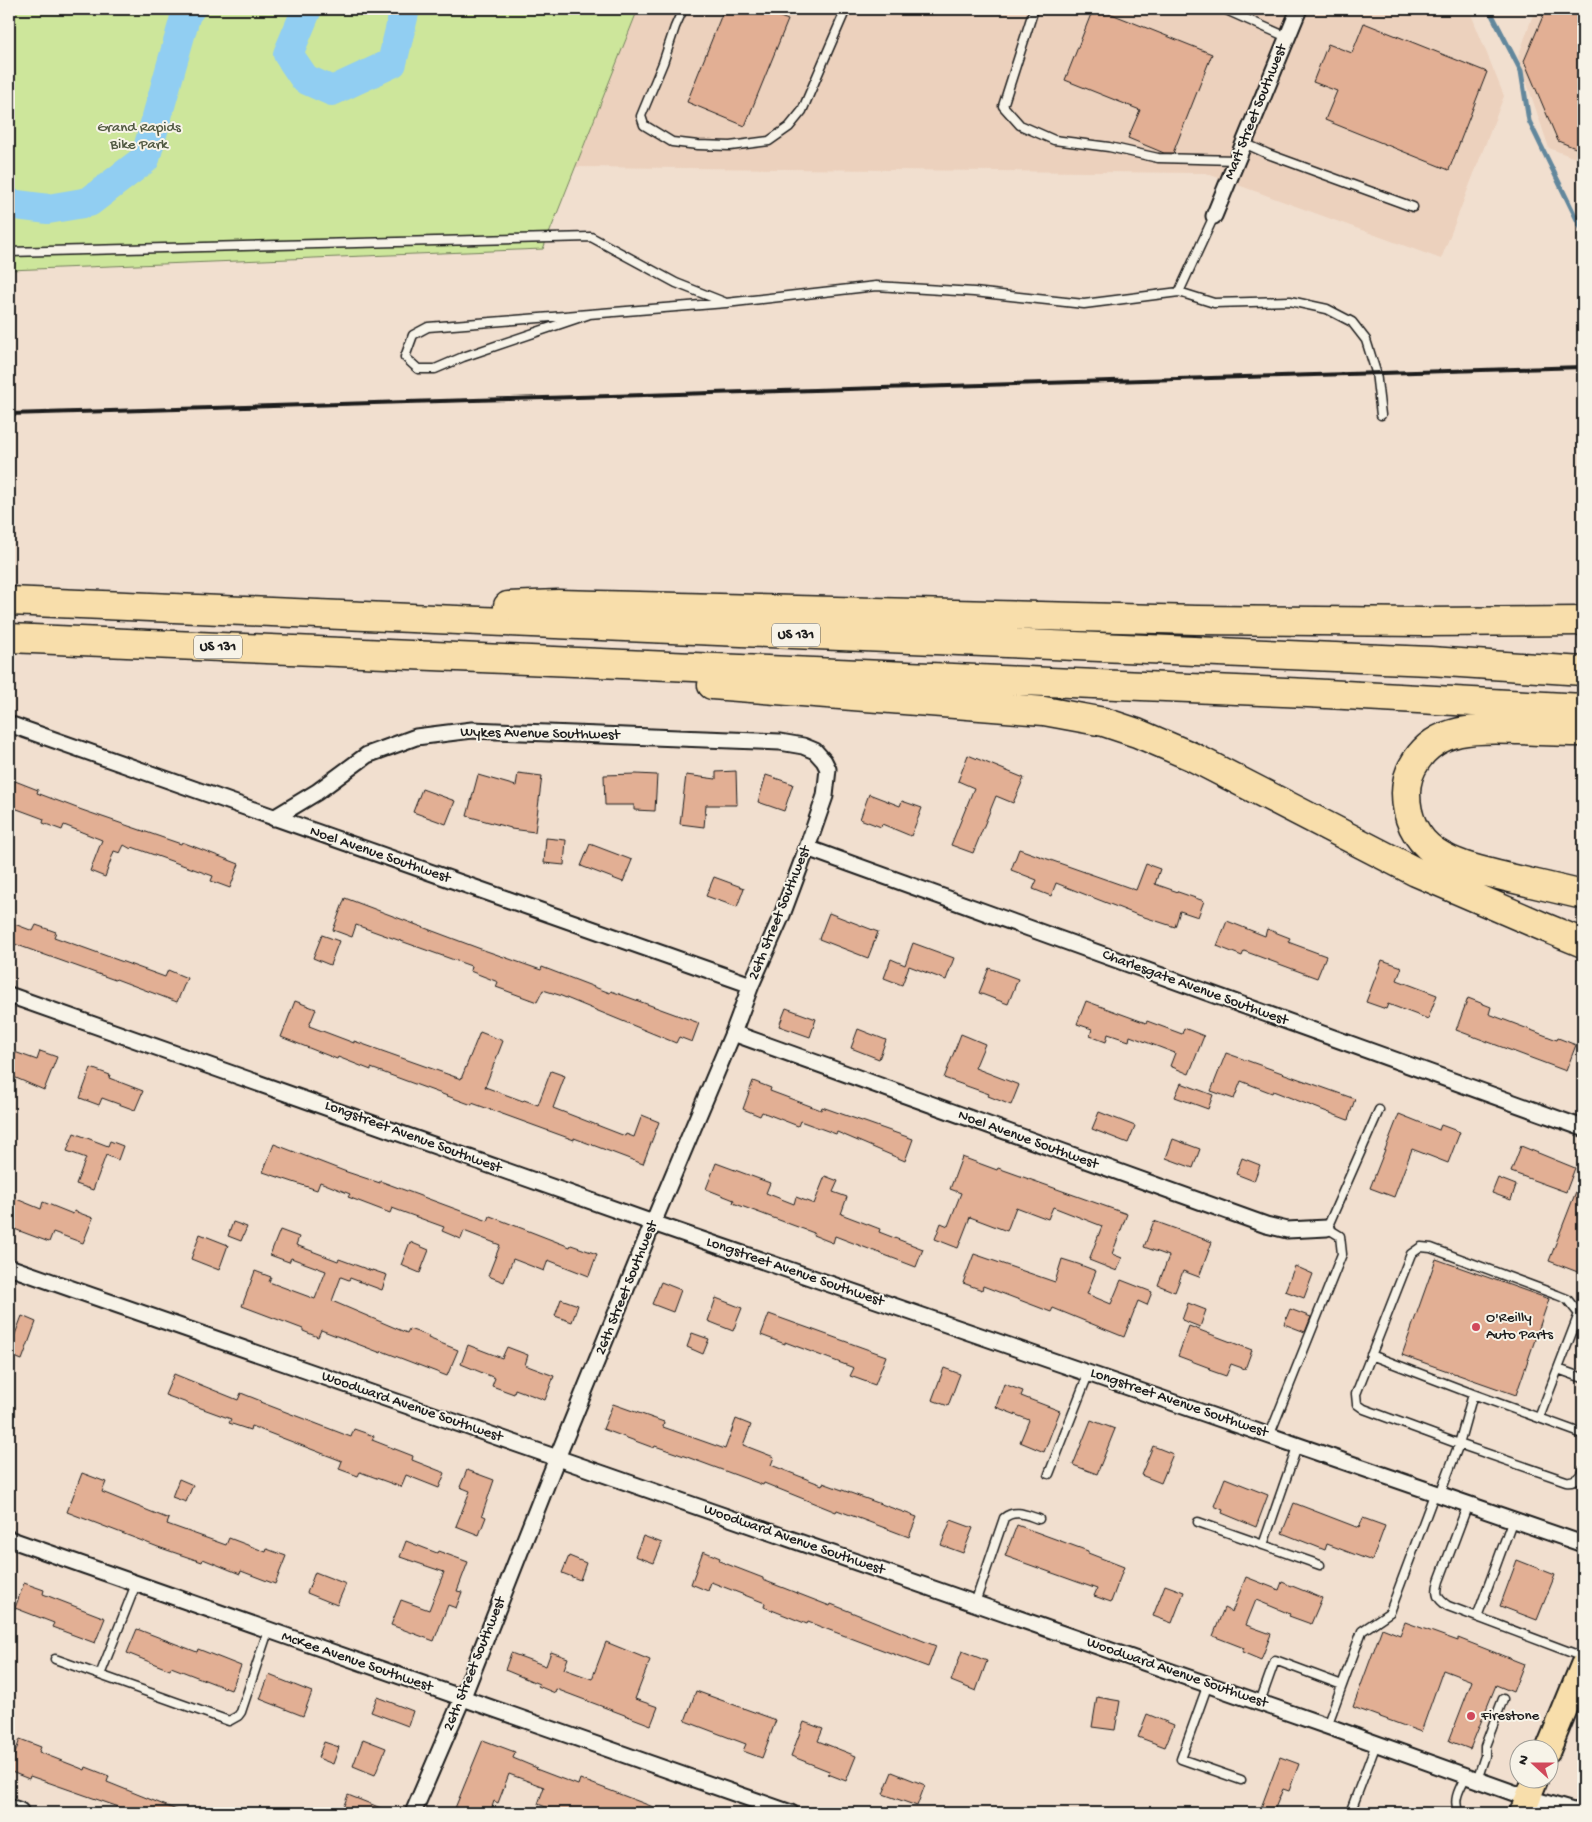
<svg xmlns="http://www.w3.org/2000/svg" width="1592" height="1822" viewBox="0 0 1592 1822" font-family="'Gochi Hand',sans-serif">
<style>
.built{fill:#ecd1bd}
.green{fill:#cde69b;stroke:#74815c}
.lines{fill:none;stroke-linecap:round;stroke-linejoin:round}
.stream{stroke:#62879c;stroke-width:5}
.river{stroke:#91cef2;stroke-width:30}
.building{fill:#e2af94;stroke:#1c1c1c}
.service-casing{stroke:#1c1c1c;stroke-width:11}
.minor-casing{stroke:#1c1c1c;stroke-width:19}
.secondary-casing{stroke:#1c1c1c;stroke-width:25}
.primary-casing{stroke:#1c1c1c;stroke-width:28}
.motorway-casing{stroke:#1c1c1c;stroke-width:31}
.service{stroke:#f7f3e8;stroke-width:8}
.minor{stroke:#f7f3e8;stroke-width:15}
.secondary{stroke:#f7f3e8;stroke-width:21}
.primary{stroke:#f8deab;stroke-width:24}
.motorway{stroke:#f8deab;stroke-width:28}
.rail{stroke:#1c1c1c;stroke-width:4}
.poi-dot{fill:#d1495b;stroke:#f7f3e8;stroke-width:2}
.labels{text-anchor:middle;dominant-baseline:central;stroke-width:4;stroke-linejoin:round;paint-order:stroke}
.shield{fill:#f7f3e8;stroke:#5e5c59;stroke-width:1}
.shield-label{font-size:14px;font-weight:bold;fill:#1c1c1c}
.street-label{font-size:15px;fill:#1c1c1c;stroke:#f7f3e8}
.park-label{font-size:15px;fill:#515942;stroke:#f7f3e8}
.poi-label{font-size:15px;fill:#1c1c1c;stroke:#f7f3e8;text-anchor:start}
</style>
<rect width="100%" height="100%" fill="#f1dfcf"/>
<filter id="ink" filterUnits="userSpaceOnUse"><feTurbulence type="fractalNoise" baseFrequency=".02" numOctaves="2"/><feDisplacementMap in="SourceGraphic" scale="10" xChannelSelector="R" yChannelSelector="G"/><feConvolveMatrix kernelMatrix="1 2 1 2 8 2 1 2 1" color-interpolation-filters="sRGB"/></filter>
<g filter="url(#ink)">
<path class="built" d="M638,9H1469L1504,96L1441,259L1205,173L575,167Z
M1535,9H1583V161L1549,148L1518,57Z"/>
<path class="green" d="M9,9H638L543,249L9,270Z"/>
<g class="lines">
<path class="stream" d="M1489,9L1521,71L1529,121L1583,232"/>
<path class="river" d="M307,9L288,54L305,79L332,91L392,63L405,9
M9,204L48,209L89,202L145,159L186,14L190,9"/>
</g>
<path class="building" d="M724,9H760L788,20L745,126L687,102Z
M1093,9H1099L1212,54L1173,153H1164L1128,138L1140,110L1065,80Z
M1546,9H1583V151L1558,141L1524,61Z
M1364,23L1487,72L1449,170L1325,120L1337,91L1313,82L1328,44L1352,53Z
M968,755L1024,778L1013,803L996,796L973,853L951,845L974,788L958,781Z
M736,771L737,805H706L704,827L680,824L686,775L716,779V772Z
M518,773L542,776L535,832L511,829V828L467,816L478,775L516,786Z
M636,774L657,775L655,811L634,810V805H605L604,775Z
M766,775L793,784L784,811L758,802Z
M15,781L38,790L37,793L82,810L181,844L182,842L239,864L230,888L211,881L213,876L132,847L131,849L124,845L120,853L114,851L105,877L90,871L102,840L64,825L62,830L43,823L44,819L9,806V797Z
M422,789L455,801L446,824L413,812Z
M869,794L900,806L902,801L922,808L911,836L882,824L881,827L860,819Z
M546,838L566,840L564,865L544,863Z
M590,844L632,860L623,882L581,866Z
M1019,849L1136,890L1146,864L1160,869L1155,884L1204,901L1198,917L1180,911L1175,927L1135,914L1056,883L1051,896L1033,889L1037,880L1011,870Z
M714,877L744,888L737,907L706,896Z
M345,898L478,948L541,970L542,967L610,993L611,991L699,1023L692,1042L679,1037L676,1043L559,995L543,990L537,1002L496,987L498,982L470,971L471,966L356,925L352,937L333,930Z
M829,913L878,932L868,958L819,939Z
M1227,921L1265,936L1267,929L1290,938L1288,942L1326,956L1317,978L1244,951L1242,956L1217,946Z
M9,922L33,931L36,925L56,932L54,937L165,977L168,970L187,978L177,1002L116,979L115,980L9,942Z
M322,935L339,941L330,965L313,958Z
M913,943L954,958L946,980L909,966L902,985L884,978L891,959L905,965Z
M1382,960L1402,967L1397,980L1437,995L1428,1019L1388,1004L1386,1009L1366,1002Z
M989,968L1018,979L1008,1004L979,993Z
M1468,998L1491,1007L1489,1014L1557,1040L1558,1038L1576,1045L1566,1071L1456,1030Z
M295,1001L316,1009L309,1026L354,1043V1041L461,1079L480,1032L503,1041L485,1087L523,1101L524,1100L538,1105L551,1071L565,1076L553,1108L625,1136L626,1134L634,1137L642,1115L659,1122L643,1164L574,1138V1140L472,1103V1105L371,1068V1070L338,1057L337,1059L281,1037Z
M1086,1001L1146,1023L1147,1021L1182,1034L1184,1028L1204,1036L1189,1074L1170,1066L1175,1053L1130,1036L1129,1041L1108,1034L1106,1042L1090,1036L1092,1029L1077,1024Z
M786,1008L816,1019L810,1037L779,1026Z
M858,1029L886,1040L879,1059L851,1048Z
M961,1034L985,1044L975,1068L1019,1085L1011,1105L988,1096L989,1094L944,1078Z
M9,1050L37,1060L40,1051L57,1057L44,1090L9,1075Z
M1226,1053L1355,1099L1348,1120L1273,1091L1272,1093L1241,1081L1234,1099L1211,1091Z
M91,1068L110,1075L109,1078L143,1091L135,1110L102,1098L99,1105L80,1098Z
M753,1081L771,1088L770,1091L821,1110L822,1107L913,1139L905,1161L837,1132L836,1134L800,1121L798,1126L762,1112L760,1116L743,1109Z
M1181,1083L1213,1095L1208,1109L1175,1097Z
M1099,1112L1135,1126L1128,1143L1092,1129Z
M1399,1114L1439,1130L1441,1125L1460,1132L1448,1163L1412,1149L1394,1197L1370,1188Z
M74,1133L108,1146L110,1141L123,1146L118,1160L106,1155L93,1190L76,1184L86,1158L67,1151Z
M1173,1139L1200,1149L1193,1168L1166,1158Z
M274,1144L344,1171L380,1183V1181L488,1221L490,1216L570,1247L571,1245L597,1254L589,1276L548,1260L544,1271L513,1259L504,1282L488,1276L500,1245L464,1231L461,1239L442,1231L444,1227L392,1208L390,1213L348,1197L350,1194L320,1182L317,1190L263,1172Z
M1521,1146L1575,1168L1566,1192L1511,1172Z
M962,1157L997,1170L998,1168L1127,1214L1112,1254L1122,1258L1117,1271L1089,1260L1102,1226L1053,1207L1048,1219L1016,1207L1007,1231L970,1217L958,1248L935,1239L941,1223L948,1226L961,1193L950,1189Z
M1242,1158L1260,1165L1254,1181L1236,1174Z
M716,1163L770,1183L766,1193L794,1204L796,1197L814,1204L825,1176L838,1181L833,1192L847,1197L841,1214L880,1229L879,1232L923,1249L916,1267L835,1236L833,1243L813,1235L814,1233L733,1203L734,1200L706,1189Z
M1582,1176H1583V1274L1549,1261Z
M1498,1178L1516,1185L1511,1200L1492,1193Z
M9,1196L41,1209L43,1202L73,1214L74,1211L93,1218L83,1243L53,1232L49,1242L9,1227Z
M1154,1221L1212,1242L1199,1277L1183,1271L1175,1292L1158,1285L1169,1256L1144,1247Z
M233,1222L247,1227L241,1241L228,1236Z
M280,1230L299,1237L296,1245L338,1261L339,1259L372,1271V1270L387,1275L382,1290L350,1278L349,1280L341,1277L332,1301L407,1333L409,1329L429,1336L428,1338L458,1350L447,1376L382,1351L381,1353L321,1330L318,1337L303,1331V1329L242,1306L255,1271L271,1277L269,1282L315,1299L326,1271L291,1258L289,1262L270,1255Z
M200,1234L228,1245L219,1270L191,1259Z
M410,1242L429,1250L420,1273L401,1265Z
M974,1254L1055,1282L1062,1259L1078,1264L1096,1271L1087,1294L1111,1304L1121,1280L1152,1292L1147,1305L1138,1301L1124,1337L1053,1308L1051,1312L983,1286L982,1290L963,1283Z
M1436,1259L1549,1299L1516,1395L1402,1355Z
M1295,1266L1313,1274L1304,1298L1285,1291Z
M661,1282L681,1290L673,1312L652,1304Z
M716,1298L742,1308L733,1331L708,1321Z
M561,1299L578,1305L572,1322L555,1316Z
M1188,1303L1206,1310L1200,1327L1182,1320Z
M1290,1309L1311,1317L1305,1332L1284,1324Z
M769,1314L886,1356L875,1385L850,1376L854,1368L785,1342V1344L761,1335Z
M22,1316L36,1322L22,1360L9,1355V1350Z
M1189,1326L1252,1350L1245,1369L1231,1364L1226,1376L1209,1370L1210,1368L1178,1356Z
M692,1333L709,1339L703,1354L687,1347Z
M468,1345L502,1358L507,1347L528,1355L525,1365L554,1376L545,1400L515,1389L514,1394L492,1386L495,1378L461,1364Z
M944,1368L960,1374L948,1406L932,1400Z
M174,1374L238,1400L241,1393L261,1401L260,1402L351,1437L354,1429L374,1436L372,1440L413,1456L412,1460L445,1473L439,1488L406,1475L401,1487L360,1472L358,1476L339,1469L342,1461L251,1426L250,1430L229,1423L231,1419L165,1395Z
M1004,1384L1023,1391L1021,1396L1060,1411L1044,1452L1020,1442L1029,1420L996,1407Z
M613,1404L664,1422L663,1427L725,1449L736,1419L751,1425L743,1445L774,1457L771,1465L822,1485L823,1483L834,1487L917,1517L909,1537L837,1510L836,1512L764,1483L763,1485L687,1457L655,1446L654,1448L603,1429Z
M1091,1420L1115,1429L1097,1474L1073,1465Z
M1153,1446L1173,1454L1161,1483L1141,1475Z
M467,1470L494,1480L482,1515L486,1517L479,1535L456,1526L470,1491L460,1487Z
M82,1473L106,1482L102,1492L169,1519L167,1524L226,1545L229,1538L266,1552L267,1549L286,1556L275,1584L241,1571L240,1574L203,1559L202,1562L158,1547L67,1512Z
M1225,1478L1268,1495L1256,1527L1222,1513L1223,1510L1214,1506Z
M179,1479L193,1485L186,1502L172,1497Z
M1294,1503L1359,1528L1363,1518L1385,1526L1372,1561L1327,1544L1325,1550L1282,1533Z
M951,1520L973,1528L963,1553L941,1545Z
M1017,1525L1088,1551V1553L1124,1567L1111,1602L1094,1596L1097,1589L1005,1556Z
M643,1536L662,1543L654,1563L635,1556Z
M406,1541L437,1553L438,1551L468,1562L457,1591L462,1592L456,1608L448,1605L434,1641L391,1625L401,1600L429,1610L444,1572L400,1557Z
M703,1551L720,1558L719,1561L763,1578V1580L830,1606L831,1604L936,1646L928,1667L808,1622L807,1624L764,1607L765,1603L711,1582L708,1591L691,1584Z
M569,1556L586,1563L580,1580L562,1573Z
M1517,1560L1555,1575L1537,1620L1500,1606Z
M315,1572L346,1584L337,1605L307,1593Z
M1246,1577L1279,1590L1282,1582L1322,1598L1311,1624L1289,1616L1290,1614L1256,1600L1246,1625L1271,1634L1261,1660L1242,1652L1244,1648L1213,1636L1224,1608L1232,1612Z
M24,1583L44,1590L43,1594L105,1618L95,1643L52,1627L54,1623L15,1608Z
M1165,1585L1184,1592L1172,1623L1153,1616Z
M1405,1622L1458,1641V1638L1524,1664L1513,1692L1496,1685L1470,1749L1449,1741L1472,1681L1443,1670L1421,1732L1353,1707L1382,1628L1400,1635Z
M137,1629L197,1652L198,1649L241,1666L231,1690L171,1667L170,1670L127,1653Z
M606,1642L650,1660L635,1699L658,1707L651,1725L556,1689L555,1693L538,1686L539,1684L505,1670L511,1653L546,1666L551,1652L568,1658L564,1669L592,1679Z
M962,1651L987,1661L976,1691L951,1681Z
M269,1675L312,1692L303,1716L260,1699Z
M696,1691L776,1720L762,1758L743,1751L746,1744L685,1721Z
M377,1697L413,1711L408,1726L371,1712Z
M1097,1697L1120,1701L1115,1730L1092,1727Z
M1147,1714L1174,1725L1165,1747L1138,1737Z
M804,1722L823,1729L818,1741L856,1756L846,1781L828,1774L829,1771L791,1756Z
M20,1739L41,1747L39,1752L85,1770L86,1767L109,1776L107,1782L184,1813H136L30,1776L29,1779L9,1771Z
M363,1739L386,1748L375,1775L353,1766Z
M483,1740L515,1752L513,1758L537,1768L536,1769L578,1785L580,1779L669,1813H562L538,1804L544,1787L509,1774L498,1803L494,1801L490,1813H453Z
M324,1742L339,1747L333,1764L318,1758Z
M1280,1757L1299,1764L1289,1791L1283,1789L1273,1813H1259Z
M892,1772L925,1785L917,1806L883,1794Z
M348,1795L391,1812V1813H341Z"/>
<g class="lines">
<g class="service-casing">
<path id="service" d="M683,9L675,27L663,63L641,116L644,125L672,142L698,145L730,146L769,141L789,127L802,111L846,9
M1034,9L1003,106L1020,125L1054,140L1109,147L1158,158L1236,160
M1224,9L1287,37
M1244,143L1268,154L1413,207
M9,252L591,237L676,283L724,302
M1179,292L1214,303L1290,301L1327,309L1352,322L1366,340L1376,372L1381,415
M590,314L463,357L435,369H418L405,357L413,335L428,327L726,303L876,286L974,292L1084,304L1179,292L1214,216
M1583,1315L1579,1314L1567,1299L1557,1295L1431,1248L1421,1247L1411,1254L1356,1394L1357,1404L1364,1409L1459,1444L1473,1394L1583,1434
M1371,1355L1473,1394
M1558,1369L1583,1378
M1539,1418L1579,1314
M1270,1434L1342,1254L1340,1236L1327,1228L1379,1110
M1049,1474L1089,1372
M1440,1494L1459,1444L1566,1481C1575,1482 1580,1478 1583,1470
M1468,1504L1439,1581C1435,1594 1437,1599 1448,1606L1583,1657
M1198,1522L1320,1565
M1263,1545L1298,1444
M975,1603L1004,1518C1015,1509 1026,1515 1039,1519
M1477,1617L1513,1519
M55,1659L229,1721L238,1716L241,1712L268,1631
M100,1675L136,1584
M1208,1684L1181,1759L1241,1780
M1260,1702L1275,1660L1342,1685
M1327,1726L1362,1631L1390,1612L1435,1492
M1477,1780L1485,1756V1746L1503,1699
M1350,1813L1376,1744
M1459,1813C1452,1800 1460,1788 1466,1776"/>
</g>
<g class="minor-casing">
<path id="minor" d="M1214,216L1299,9
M9,724L751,985
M274,818L317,792L367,755L416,737L472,730L780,742L803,746L815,751L824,761L828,769L825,796L807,848L782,915L751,985L733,1033L653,1223L557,1458L462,1699L413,1813
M807,848L1583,1128
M9,995C225,1070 440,1149 656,1224C965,1331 1275,1435 1583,1544
M733,1033L1266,1225L1287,1230L1327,1228
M9,1267L1327,1726L1528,1798L1580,1813
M9,1539L791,1813"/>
</g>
<g class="secondary-casing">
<path id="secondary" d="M9,1810L18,1813"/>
</g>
<g class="primary-casing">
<path id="primary" d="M1548,1750L1583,1665
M1522,1813L1535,1780"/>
</g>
<g class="motorway-casing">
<path id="motorway" d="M9,601L1430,661L1583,671
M508,606L558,604L1197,620L1424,622L1583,621
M9,638L1308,693L1583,708
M712,685L1044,711L1104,722L1137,733L1193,757L1416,872L1544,927L1583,943
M1583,732C1562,732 1540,731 1519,730C1482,729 1439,725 1416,761C1410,770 1406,782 1406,793C1406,817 1415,838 1435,852C1456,866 1482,871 1506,877C1532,883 1557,889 1583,895"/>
</g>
<use href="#service" class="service"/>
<use href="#minor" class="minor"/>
<use href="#secondary" class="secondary"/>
<use href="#primary" class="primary"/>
<use href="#motorway" class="motorway"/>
<path class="rail" d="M9,414L1583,367"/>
</g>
</g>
<g class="poi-dot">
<circle cx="1476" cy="1327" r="5"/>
<circle cx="1471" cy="1716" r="5"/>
</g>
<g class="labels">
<g class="shield">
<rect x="772" y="623.5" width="48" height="23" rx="4"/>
<rect x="194" y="635.5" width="48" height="23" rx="4"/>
</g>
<g class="shield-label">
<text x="796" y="635">US 131</text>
<text x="218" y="647">US 131</text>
</g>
<g class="street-label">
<text transform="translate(1256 112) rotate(-68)">Mart Street Southwest</text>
<text transform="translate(540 734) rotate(1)">Wykes Avenue Southwest</text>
<text transform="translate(380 855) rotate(19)">Noel Avenue Southwest</text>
<text transform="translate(780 913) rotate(-68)">26th Street Southwest</text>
<text transform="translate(1195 988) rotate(20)">Charlesgate Avenue Southwest</text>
<text transform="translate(413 1137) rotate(20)">Longstreet Avenue Southwest</text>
<text transform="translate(1028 1140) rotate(20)">Noel Avenue Southwest</text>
<text transform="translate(795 1272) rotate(19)">Longstreet Avenue Southwest</text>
<text transform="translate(627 1288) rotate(-68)">26th Street Southwest</text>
<text transform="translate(1179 1403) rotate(19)">Longstreet Avenue Southwest</text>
<text transform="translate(412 1407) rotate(19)">Woodward Avenue Southwest</text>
<text transform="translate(794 1540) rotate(19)">Woodward Avenue Southwest</text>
<text transform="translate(357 1662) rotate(19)">McKee Avenue Southwest</text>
<text transform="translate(475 1664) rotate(-68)">26th Street Southwest</text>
<text transform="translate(1177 1673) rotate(19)">Woodward Avenue Southwest</text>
</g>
<g class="park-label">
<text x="139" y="128">Grand Rapids<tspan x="139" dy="17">Bike Park</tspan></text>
</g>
<g class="poi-label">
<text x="1486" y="1318">O'Reilly<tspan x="1486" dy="17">Auto Parts</tspan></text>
<text x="1481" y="1716">Firestone</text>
</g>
</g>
<rect width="1592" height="1822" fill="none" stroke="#f7f3e8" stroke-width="30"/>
<rect x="15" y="15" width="1562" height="1792" fill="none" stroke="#1c1c1c" stroke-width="2" filter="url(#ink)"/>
<g transform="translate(1534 1764) rotate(291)"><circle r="24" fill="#f7f3e8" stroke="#9f9d96"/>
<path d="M0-4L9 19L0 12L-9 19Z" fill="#d1495b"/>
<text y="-8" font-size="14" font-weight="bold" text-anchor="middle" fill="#1c1c1c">N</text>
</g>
</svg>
